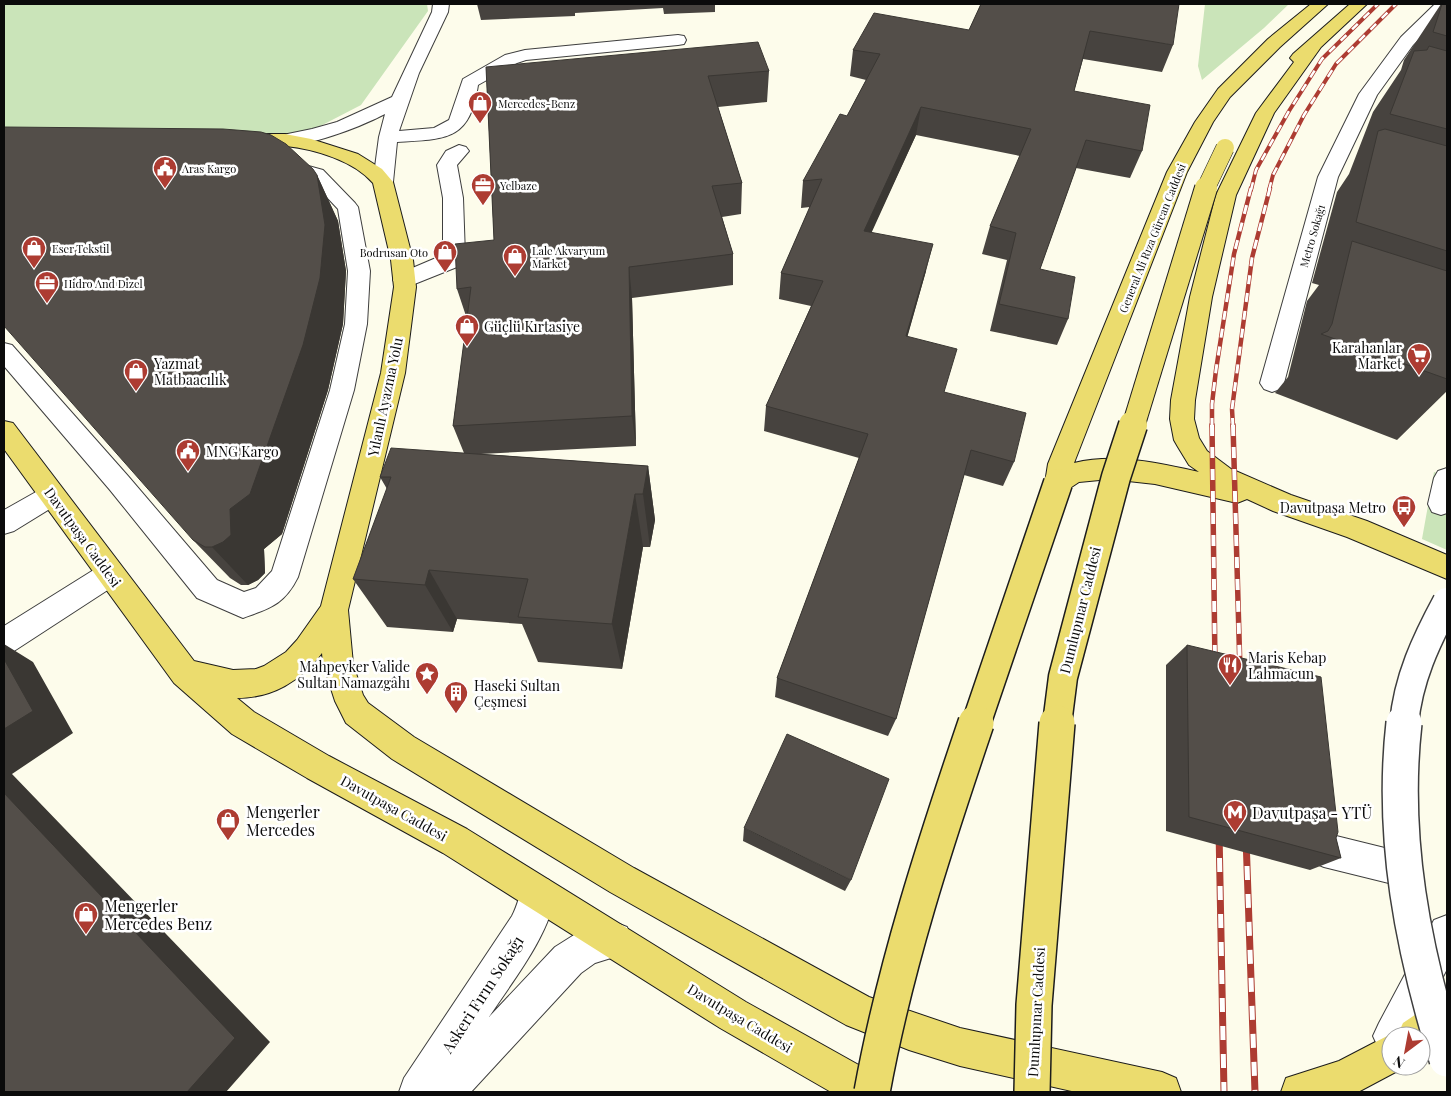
<svg xmlns="http://www.w3.org/2000/svg" width="1451" height="1096" viewBox="0 0 1451 1096" font-family="'Playfair Display',serif">
<style>
.green{fill:#cae4b9}
.lines{fill:none;stroke-linecap:round;stroke-linejoin:round}
.minor-casing{stroke:#3e3e3e;stroke-width:2}
.major-casing{stroke:#1c1c1c;stroke-width:2}
.minor{fill:#fff;fill-rule:evenodd}
.major{fill:#ebdc6e;fill-rule:evenodd}
.rail-far3-casing{stroke:#ad3c32;stroke-width:4}
.rail-far2-casing{stroke:#ad3c32;stroke-width:4.5}
.rail-far1-casing{stroke:#ad3c32;stroke-width:5.5}
.rail-casing{stroke:#ad3c32;stroke-width:7}
.rail-far3{stroke:#fff;stroke-width:2.5;stroke-dasharray:8;stroke-linecap:butt}
.rail-far2{stroke:#fff;stroke-width:3;stroke-dasharray:9;stroke-linecap:butt}
.rail-far1{stroke:#fff;stroke-width:4;stroke-dasharray:11;stroke-linecap:butt}
.rail{stroke:#fff;stroke-width:5;stroke-dasharray:14;stroke-linecap:butt}
.minor-bridge-far1-casing{stroke:#3e3e3e;stroke-width:31;stroke-linecap:butt}
.minor-bridge-casing{stroke:#3e3e3e;stroke-width:38;stroke-linecap:butt}
.major-bridge-far3-casing{stroke:#1c1c1c;stroke-width:19;stroke-linecap:butt}
.major-bridge-far2-casing{stroke:#1c1c1c;stroke-width:24;stroke-linecap:butt}
.major-bridge-far1-casing{stroke:#1c1c1c;stroke-width:31;stroke-linecap:butt}
.major-bridge-casing{stroke:#1c1c1c;stroke-width:38;stroke-linecap:butt}
.minor-bridge-far1{stroke:#fff;stroke-width:28}
.minor-bridge{stroke:#fff;stroke-width:35}
.major-bridge-far3{stroke:#ebdc6e;stroke-width:18}
.major-bridge-far2{stroke:#ebdc6e;stroke-width:22}
.major-bridge-far1{stroke:#ebdc6e;stroke-width:28}
.major-bridge{stroke:#ebdc6e;stroke-width:35}
.wall{fill:#47433f}
.shaded-wall{fill:#3a3733}
.building{fill:#534e49;stroke:#3a3733}
.labels{text-anchor:middle;dominant-baseline:central;stroke-width:5;stroke-linejoin:round;paint-order:stroke}
.far-poi-label{font-size:11px;fill:#0b0b0b;stroke:#fff;text-anchor:start}
.far-street-label{font-size:11px;fill:#0b0b0b;stroke:#fff}
.poi-label{font-size:14px;fill:#0b0b0b;stroke:#fff;text-anchor:start}
.street-label{font-size:14px;fill:#0b0b0b;stroke:#fff}
.near-poi-label{font-size:16px;fill:#0b0b0b;stroke:#fff;text-anchor:start}
.near-street-label{font-size:16px;fill:#0b0b0b;stroke:#fff}
</style>
<rect width="100%" height="100%" fill="#fdfceb"/>
<path class="green" d="M4,4H427L428,11L361,105L305,134L4,131Z
M1205,4H1289L1264,28L1202,80L1198,66Z
M1434,472L1447,476V550L1422,539Z"/>
<g class="lines">
<g class="minor-casing">
<path id="minor" d="M433,4H449L448,12L419,73L399,131L434,128L449,120L463,79L505,55L525,50L678,35L684,36L686,40L684,44L678,45L526,60L517,63L478,85C470,141 446,139 397,142L393,182L390,186L383,188L376,186L373,182L379,137L385,114C362,126 303,150 278,144L276,140L278,136L312,129L337,122L392,97L432,12Z
M1435,4H1447V10L1413,45L1377,95L1338,177L1284,383L1280,389L1272,392L1264,389L1260,383L1318,177L1359,94L1401,37Z
M459,145L466,147L469,151L457,165L463,198L465,256L457,267L412,285L404,287L396,285L393,280L396,275L443,255V198L437,165L446,151Z
M283,159L323,170L355,203L358,207L370,271L367,324L354,390L298,577C284,605 270,608 243,618L197,598L110,490L4,366V343L12,345L128,476L217,580L244,592L256,588L272,571L330,390L345,324L348,271L338,209L309,178L276,169L273,165L276,161Z
M1447,468V513L1441,515L1432,512L1428,504L1434,478L1438,471Z
M52,484L61,488L65,495L61,502L14,531L4,534V510L43,488Z
M110,562L120,566L124,574L120,582L14,651L4,655V626L100,566Z
M1324,833L1405,853L1417,858L1422,870L1417,882L1405,887L1324,867L1312,862L1307,850L1312,838Z
M537,875L549,880C551,884 554,889 554,894C553,931 509,986 489,1017L555,947L574,935L614,922L627,927L632,940L627,953L595,963L581,973L471,1092H399L404,1078L512,916C518,905 520,892 525,880Z
M1447,915V969L1412,1036H1391V1055L1379,1049L1373,1036L1379,1023L1434,920Z"/>
</g>
<g class="major-casing">
<path id="major" d="M1311,4H1328L1280,47L1230,97L1213,122L1187,172L1074,463C1116,453 1158,463 1199,472L1189,465L1178,447L1174,440L1170,419L1171,400L1190,297L1216,195L1256,113L1294,62L1290,58L1293,54L1350,4H1367L1321,47L1274,113L1236,195L1212,297L1195,400L1194,419L1199,438L1207,451L1231,469L1291,495L1367,521L1447,555V579L1347,537L1273,511L1247,499L1237,503L1155,484L1110,479L1079,482L1067,490L1058,493L1049,490L1045,483L1048,464L1167,172L1195,122L1218,89L1268,39Z
M242,134H285L311,139L358,154L382,169L393,182L413,260L416,287L405,373L348,610L353,664L363,695L368,703L414,737L634,868L869,997L960,1028L1162,1072L1176,1078L1181,1092H1076L960,1066L909,1050L846,1025L610,892L392,759L346,723L335,701L323,664L322,653C301,681 272,698 237,698L254,712L329,756L467,829L746,1002L882,1078L888,1092H831L720,1028L443,853L307,778L232,734L174,683L4,449V421L13,423L194,661L233,670L256,669L264,666L286,652L297,640L321,606L381,373L394,287L391,260L373,183C354,161 315,149 286,146C269,144 252,148 235,144L233,140L235,136Z
M1447,996V1037L1421,1053V1036H1397L1403,1023L1434,1002Z
M1391,1034L1396,1036H1391V1066L1405,1067L1358,1092H1281L1286,1078L1339,1061Z"/>
</g>
<use href="#minor" class="minor"/>
<use href="#major" class="major"/>
<g class="rail-far3-casing">
<path id="rail-far3" d="M1251,190L1256,170L1289,111L1322,59L1378,4
M1269,190L1273,175L1304,115L1336,64L1396,4"/>
</g>
<g class="rail-far2-casing">
<path id="rail-far2" d="M1212,427V404L1216,370L1234,254L1251,188
M1233,427L1232,409L1252,258L1270,188"/>
</g>
<g class="rail-far1-casing">
<path id="rail-far1" d="M1212,425L1215,665
M1233,425L1240,671"/>
</g>
<g class="rail-casing">
<path id="rail" d="M1219,830L1224,1092
M1246,838L1255,1092"/>
</g>
<use href="#rail-far3" class="rail-far3"/>
<use href="#rail-far2" class="rail-far2"/>
<use href="#rail-far1" class="rail-far1"/>
<use href="#rail" class="rail"/>
<g class="minor-bridge-far1-casing">
<path id="minor-bridge-far1" d="M1404,724C1408,679 1426,641 1447,602"/>
</g>
<g class="minor-bridge-casing">
<path id="minor-bridge" d="M1404,723C1391,838 1413,949 1447,1059"/>
</g>
<g class="major-bridge-far3-casing">
<path id="major-bridge-far3" d="M1205,190L1225,148"/>
</g>
<g class="major-bridge-far2-casing">
<path id="major-bridge-far2" d="M1133,427L1206,188"/>
</g>
<g class="major-bridge-far1-casing">
<path id="major-bridge-far1" d="M976,724L1058,483
M1057,724L1063,677L1116,477L1133,425"/>
</g>
<g class="major-bridge-casing">
<path id="major-bridge" d="M872,1092C895,966 935,844 976,723
M1032,1092L1034,1005L1057,723"/>
</g>
<use href="#minor-bridge-far1" class="minor-bridge-far1"/>
<use href="#minor-bridge" class="minor-bridge"/>
<use href="#major-bridge-far3" class="major-bridge-far3"/>
<use href="#major-bridge-far2" class="major-bridge-far2"/>
<use href="#major-bridge-far1" class="major-bridge-far1"/>
<use href="#major-bridge" class="major-bridge"/>
</g>
<path class="wall" d="M477,4H715V12L664,14L663,8L575,13V16L481,20Z
M981,4L1173,45L1162,72L1083,59L1074,91L1142,151L1130,178L1076,168L1040,269L1068,319L1057,345L990,331L1007,260L982,254L990,226L1020,156L916,135L871,232L926,271L907,337L944,392L1014,462L1003,486L964,475L896,719L888,736L775,697L777,678L859,458L764,431L766,406L811,306L779,299L781,273L810,207L801,208L803,181L847,116L866,80L850,76L853,50L969,30Z
M1441,4H1447V391L1397,440L1275,393L1288,377L1307,301L1319,285L1312,283L1337,192L1349,174L1373,112L1401,70L1404,60Z
M486,67L769,71L767,102L718,107L742,183L741,214L722,217L733,254V285L632,298L636,446L481,454L648,466L655,520L650,547H643L622,669L538,662L522,624L457,619L453,632L387,627L353,579L387,489L380,477L464,453L453,426L467,319L457,289L494,240Z
M317,175L338,221L346,271L343,324L328,390L282,534L264,549L265,573L258,580L248,585H241L230,578L193,540Z
M1187,645L1336,838L1341,858L1310,870L1166,831V665Z
M744,828L851,880L845,891L743,841Z"/>
<path class="shaded-wall" d="M921,107L916,135L860,258L864,231Z
M317,175L338,221L346,271L343,324L328,390L282,534L264,549L265,573L258,580L248,585L212,547L230,509Z
M933,244L926,271L900,363L906,336Z
M629,267L632,298L636,446L632,416Z
M648,466L655,520L650,547L643,494Z
M635,494L643,547L622,669L612,624Z
M429,570L457,619L453,632L425,585Z
M4,644L33,662L73,733L12,774L270,1042L226,1092H187L4,793Z"/>
<path class="building" d="M981,4H1179L1173,45L1090,31L1074,91L1150,105L1142,151L1086,140L1040,269L1075,277L1068,319L999,304L1016,233L990,226L1031,129L921,107L864,231L933,244L906,336L957,349L944,392L1026,413L1014,462L971,450L896,719L777,678L868,434L766,406L823,281L781,273L822,179L803,181L840,114L847,116L880,54L853,50L874,13L969,30Z
M1442,4H1447V36L1433,32Z
M758,42L769,71L708,76L742,183L712,186L733,254L629,267L632,416L453,426L471,287L457,289L455,244L494,240L486,67Z
M1429,46L1447,51V129L1390,114L1414,51L1427,50Z
M4,127L223,129L261,132L271,135L286,144L313,169L317,175L325,225L320,278L303,345L250,494L230,509L231,535L223,542L212,547H205L193,540L4,326Z
M1385,129L1447,146V251L1356,222L1378,131Z
M1352,241L1447,271V379L1321,334L1328,331L1332,324Z
M391,448L648,466L643,494H635L612,624L518,617L528,579L429,570L425,585L353,579L391,477H380Z
M1187,645L1321,677L1338,832L1336,838L1341,858L1189,817Z
M4,659L33,711L4,729Z
M787,734L889,779L851,880L744,828Z
M4,793L235,1038L187,1092H4Z"/>
<defs>
<g id="shop-pin" transform="scale(1.25)"><path d="M0 17L-7.5 6A9.5 9.5 0 1 1 7.5 6Z" fill="#ad3c32" stroke="#fff"/><path d="M-5-2.5h2.3a2.7 3.5 0 0 1 5.4 0H5L5.5 6h-11ZM-1.5-2.5h3a1.5 2.3 0 0 0-3 0Z" fill="#fff"/></g>
<g id="civic-pin" transform="scale(1.25)"><path d="M0 17L-7.5 6A9.5 9.5 0 1 1 7.5 6Z" fill="#ad3c32" stroke="#fff"/><path d="M-.6-6.5H3V-4.5H.6V-3L4-1V1h2V6H-6V1h2V-1L-.6-3ZM-1.2 2.5V6h2.4V2.5Z" fill="#fff"/></g>
<g id="office-pin" transform="scale(1.25)"><path d="M0 17L-7.5 6A9.5 9.5 0 1 1 7.5 6Z" fill="#ad3c32" stroke="#fff"/><path d="M-6-3h4V-5.5h4V-3h4V5H-6ZM-1-4.5V-3h2v-1.5ZM-6 0V1H6V0Z" fill="#fff"/></g>
<g id="supermarket-pin" transform="scale(1.25)"><path d="M0 17L-7.5 6A9.5 9.5 0 1 1 7.5 6Z" fill="#ad3c32" stroke="#fff"/><path d="M-6-5.5h2.5l.6 2H6L4.5 2H-2.5L-4.4-4H-6ZM-1.5 3.2a1.3 1.3 0 1 0 .1 0ZM3 3.2a1.3 1.3 0 1 0 .1 0Z" fill="#fff"/></g>
<g id="bus-pin" transform="scale(1.25)"><path d="M0 17L-7.5 6A9.5 9.5 0 1 1 7.5 6Z" fill="#ad3c32" stroke="#fff"/><path d="M-5-6H5V4H4V6H2V4H-2V6H-4V4H-5ZM-3.5-4V0h7V-4ZM-3.5 1.2v1.5H-2V1.2ZM2 1.2v1.5H3.5V1.2Z" fill="#fff"/></g>
<g id="restaurant-pin" transform="scale(1.25)"><path d="M0 17L-7.5 6A9.5 9.5 0 1 1 7.5 6Z" fill="#ad3c32" stroke="#fff"/><path d="M-5-6h1v4h1v-4h1v4h1v-4h1v5L-1.5 .5V6h-2V.5L-5-1ZM5-6V6H3V1.5H1.5Q1.5-4 5-6Z" fill="#fff"/></g>
<g id="sight-pin" transform="scale(1.25)"><path d="M0 17L-7.5 6A9.5 9.5 0 1 1 7.5 6Z" fill="#ad3c32" stroke="#fff"/><path d="M0-6L1.8-2.2L6-1.7L2.9 1.2L3.7 5.4L0 3.3L-3.7 5.4L-2.9 1.2L-6-1.7L-1.8-2.2Z" fill="#fff"/></g>
<g id="building-pin" transform="scale(1.25)"><path d="M0 17L-7.5 6A9.5 9.5 0 1 1 7.5 6Z" fill="#ad3c32" stroke="#fff"/><path d="M-4-6H4V6H1V3H-1V6H-4ZM-2.5-4.3h1.7v1.8h-1.7ZM.8-4.3h1.7v1.8H.8ZM-2.5-1h1.7V.8h-1.7ZM.8-1h1.7V.8H.8Z" fill="#fff"/></g>
<g id="metro-pin" transform="scale(1.25)"><path d="M0 17L-7.5 6A9.5 9.5 0 1 1 7.5 6Z" fill="#ad3c32" stroke="#fff"/><path d="M-5.5 5V-5H-3L0 0L3-5H5.5V5H3V-.5L0 4L-3-.5V5Z" fill="#fff"/></g>
</defs>
<g fill-rule="evenodd">
<use href="#shop-pin" x="480" y="103"/>
<use href="#civic-pin" x="165" y="168"/>
<use href="#office-pin" x="483" y="185"/>
<use href="#shop-pin" x="34" y="248"/>
<use href="#shop-pin" x="445" y="252"/>
<use href="#shop-pin" x="515" y="256"/>
<use href="#office-pin" x="47" y="283"/>
<use href="#shop-pin" x="467" y="326"/>
<use href="#supermarket-pin" x="1419" y="355"/>
<use href="#shop-pin" x="136" y="371"/>
<use href="#civic-pin" x="188" y="451"/>
<use href="#bus-pin" x="1404" y="507"/>
<use href="#restaurant-pin" x="1230" y="665"/>
<use href="#sight-pin" x="427" y="674"/>
<use href="#building-pin" x="456" y="693"/>
<use href="#metro-pin" x="1235" y="812"/>
<use href="#shop-pin" x="228" y="820"/>
<use href="#shop-pin" x="86" y="914"/>
</g>
<g class="labels">
<g class="far-poi-label">
<text x="498" y="103">Mercedes-Benz</text>
<text x="182" y="168">Aras Kargo</text>
<text x="500" y="185">Yelbaze</text>
<text x="52" y="248">Eser Tekstil</text>
<text x="532" y="250">Lale Akvaryum<tspan x="532" dy="13">Market</tspan></text>
<text x="428" y="252" text-anchor="end">Bodrusan Oto</text>
<text x="64" y="283">Hidro And Dizel</text>
</g>
<g class="far-street-label">
<text transform="translate(1312 236) rotate(-74)">Metro Sokağı</text>
<text transform="translate(1152 238) rotate(-68)">General Ali Rıza Gürcan Caddesi</text>
</g>
<g class="poi-label">
<text x="484" y="326">Güçlü Kırtasiye</text>
<text x="1402" y="347" text-anchor="end">Karahanlar<tspan x="1402" dy="16">Market</tspan></text>
<text x="154" y="363">Yazmat<tspan x="154" dy="16">Matbaacılık</tspan></text>
<text x="206" y="451">MNG Kargo</text>
<text x="1386" y="507" text-anchor="end">Davutpaşa Metro</text>
<text x="1248" y="657">Maris Kebap<tspan x="1248" dy="16">Lahmacun</tspan></text>
<text x="410" y="666" text-anchor="end">Mahpeyker Valide<tspan x="410" dy="16">Sultan Namazgâhı</tspan></text>
<text x="474" y="685">Haseki Sultan<tspan x="474" dy="16">Çeşmesi</tspan></text>
</g>
<g class="street-label">
<text transform="translate(385 397) rotate(-78)">Yılanlı Ayazma Yolu</text>
<text transform="translate(83 537) rotate(54)">Davutpaşa Caddesi</text>
<text transform="translate(1080 610) rotate(-76)">Dumlupınar Caddesi</text>
<text transform="translate(394 808) rotate(29)">Davutpaşa Caddesi</text>
<text transform="translate(1036 1012) rotate(-87)">Dumlupınar Caddesi</text>
<text transform="translate(740 1018) rotate(31)">Davutpaşa Caddesi</text>
</g>
<g class="near-poi-label">
<text x="246" y="811">Mengerler<tspan x="246" dy="18">Mercedes</tspan></text>
<text x="1252" y="812">Davutpaşa - YTÜ</text>
<text x="104" y="905">Mengerler<tspan x="104" dy="18">Mercedes Benz</tspan></text>
</g>
<g class="near-street-label">
<text transform="translate(482 994) rotate(-57)">Askeri Fırın Sokağı</text>
</g>
</g>
<rect width="1451" height="1096" fill="none" stroke="#0b0b0b" stroke-width="10"/>
<g transform="translate(1406 1051) rotate(212)"><circle r="24" fill="#ffffff" stroke="#9d9d9d"/>
<path d="M0-4L9 19L0 12L-9 19Z" fill="#ad3c32"/>
<text y="-8" font-size="14" font-weight="bold" text-anchor="middle" fill="#0b0b0b">N</text>
</g>
</svg>
